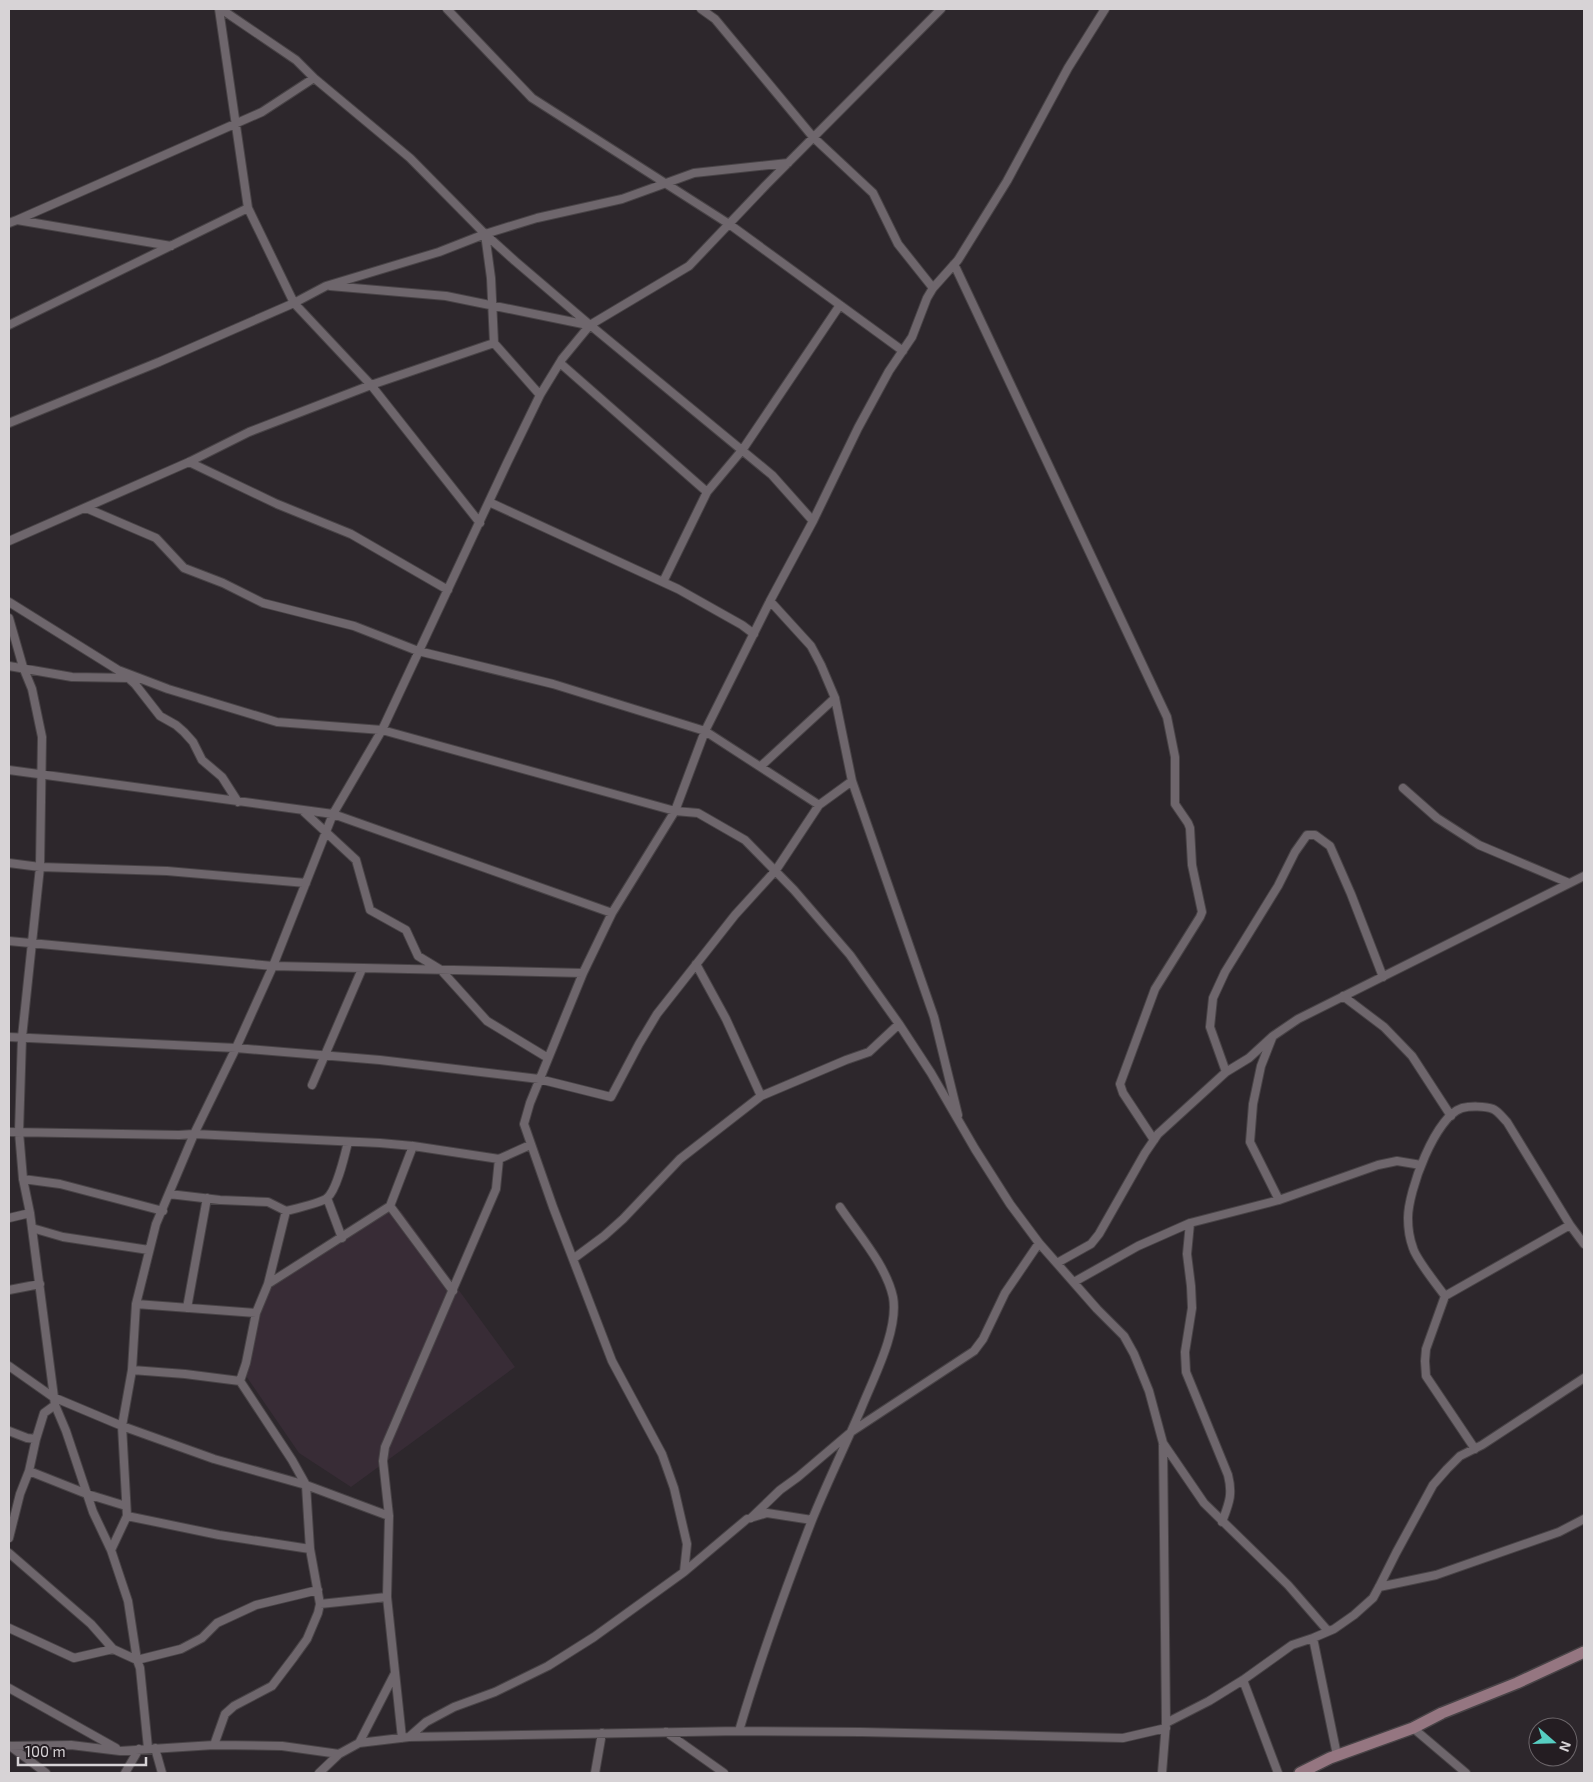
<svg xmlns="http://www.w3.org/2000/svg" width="1593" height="1782" viewBox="0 0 1593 1782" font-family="'Exo 2',sans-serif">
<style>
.built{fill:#382c36}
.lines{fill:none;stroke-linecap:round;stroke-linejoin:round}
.minor-casing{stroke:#484346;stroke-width:10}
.secondary-casing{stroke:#484346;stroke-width:14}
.minor{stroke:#6e666c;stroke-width:8}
.secondary{stroke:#957681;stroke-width:11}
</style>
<rect width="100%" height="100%" fill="#2d272c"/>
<path class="built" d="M382,1206L401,1211L515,1367L351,1487L299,1453L244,1373L266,1286Z"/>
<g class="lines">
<g class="minor-casing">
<path id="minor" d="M219,9L248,208L294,303L371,385L480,523
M221,9L296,60L314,78L410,158L485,234L515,261L590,325L772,475L813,521
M447,9L532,98L729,224L903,351
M701,9L715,19L813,137L873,193L898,244L933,288
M17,220L262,112L314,78
M9,223L17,220L171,246
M485,234L491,278L494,343L540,395
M954,264L1167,717L1175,757V804L1188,823L1190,828L1192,865L1202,912L1200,917L1155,989L1120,1084L1123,1093L1154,1140
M330,286L446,296L588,325
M9,325L248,208
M560,363L707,492L663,582
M9,423L159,362L294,303L326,286L439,252L485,234L537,218L622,199L694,173L788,163
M189,462L277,504L351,534L448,590
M707,492L743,449L840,305
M489,502L678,589L742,625L754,634
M86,508L156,538L184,568L223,583L263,603L354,626L418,651L553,684L705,731L819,805
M9,541L189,462L249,432L371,385L494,343
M770,601L811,646L821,665L835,698L852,781L934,1017L958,1115
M9,602L118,670L168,689L277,722L382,730L675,811L698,813L745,840L794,890L850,955L899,1024L931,1073L975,1149L1010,1204L1039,1243L1097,1309L1124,1336L1134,1354L1149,1391L1163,1443L1166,1723L1162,1773
M9,618L23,667L32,689L42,737L40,867L22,1037L19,1132L23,1179L30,1213L55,1405L44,1413L36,1439L29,1471L20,1494L9,1538
M9,666L72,677L130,678
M124,674L135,684L160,716L176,725L184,732L193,742L202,760L222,777L238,802
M761,766L835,698
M9,770L333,814L612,913
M1403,788L1437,818L1479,845L1569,883
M302,810L356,860L370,910L406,930L418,956L441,970L487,1021L548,1058
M9,863L40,867L167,871L306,883
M9,941L273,966L583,973
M696,964L726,1019L761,1096
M1343,996L1384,1027L1412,1056L1451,1116
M9,1037L236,1048L380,1060L539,1079L611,1097L639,1044L657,1014L735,915L776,870L819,805L852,781
M1272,1038L1261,1066L1253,1104L1250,1142L1279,1200
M1226,1072L1210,1027L1213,998L1225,972L1278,886L1295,852L1307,835H1315L1330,846L1351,894L1383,977
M312,1085L362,969
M9,1132L179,1135L194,1134L380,1143L413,1146L499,1159L530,1145
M23,1179L60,1184L163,1211
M169,1194L220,1200L268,1202L286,1211C294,1209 321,1203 327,1198C337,1190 345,1154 348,1142
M327,1198L342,1238
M390,1206L453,1291
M9,1218L30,1213
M1190,1223L1187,1254L1191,1286L1192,1308L1185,1352L1186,1372L1228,1475C1233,1495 1229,1503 1222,1522
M32,1228L63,1237L149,1250
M573,1259L604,1236L623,1219L680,1159L761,1096L846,1060L869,1052L899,1024
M1057,1263L1091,1244L1099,1234L1145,1153L1158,1134L1226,1072L1249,1058L1273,1036L1298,1019L1584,876
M1074,1282L1138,1246L1190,1223L1279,1200L1378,1165L1397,1161L1421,1165
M268,1284L390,1206L413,1146
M9,1290L40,1284
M1445,1296C1437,1285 1416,1259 1413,1248C1410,1240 1408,1227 1408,1218C1408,1191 1435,1117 1462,1108C1470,1106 1485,1106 1493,1109C1498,1111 1503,1118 1507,1122L1570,1225L1584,1244
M136,1304L256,1313
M187,1308L207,1198
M9,1366L53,1397L122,1426L214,1459L306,1485L389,1516
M132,1370L185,1374L240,1381
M55,1405L66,1431L93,1512L111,1550
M9,1431L27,1438L36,1439
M1163,1443L1204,1503L1288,1585L1328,1631
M1475,1449L1426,1376L1425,1361L1426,1349L1445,1296L1570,1225
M29,1471L87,1494L126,1506
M127,1516L219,1535L310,1549
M751,1518L780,1490L798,1477L851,1432L974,1351L983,1339L1005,1293L1039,1243
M9,1553L91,1624L113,1649L137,1660L181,1649L202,1638L217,1623L256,1605L318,1590
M684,1572L747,1519L767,1513L812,1520
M1379,1587L1436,1575L1559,1532L1584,1519
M320,1604L387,1597
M9,1628L74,1658L113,1649
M1313,1638L1337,1755
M1243,1680L1278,1773
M9,1688L116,1748
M1166,1723L1209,1701L1243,1680L1292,1645L1313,1638L1334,1629L1354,1615L1373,1598L1379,1587L1396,1553L1433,1485L1447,1469L1460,1456L1482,1445L1584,1378
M1413,1728L1466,1773
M739,1731C760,1659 785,1590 812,1520C827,1483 845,1446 861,1409C873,1379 899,1330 893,1297C886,1265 858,1234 840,1207
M666,1732L724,1773
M409,1737L739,1731L861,1732L1123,1738L1166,1728
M402,1738L387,1597L389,1516L383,1461L385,1447L496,1189L499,1159
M359,1743L395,1673
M214,1745L225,1714L234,1706L272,1686L294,1657L307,1639L318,1613L320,1604L310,1549L306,1485L292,1460L240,1381L246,1363L256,1313L268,1284L286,1211
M9,1746L71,1745L120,1751L214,1745L282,1746L339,1754L359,1743L409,1737L426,1722L454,1707L495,1692L548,1666L594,1637L684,1572L687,1544L674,1488L662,1454L612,1361L553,1207L524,1124L530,1103L583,973L612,913L675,811L705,731L770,601L813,521L858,428L889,371L912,337L927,298L933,288L958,260L1007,181L1068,68L1105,9
M10,1746L46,1773
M148,1748L140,1668L137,1660L128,1601L111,1550L127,1516L122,1426L132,1370L136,1304L156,1224L194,1134L236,1048L273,966L333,814L382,730L507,463L540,395L562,359L590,325L689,266L766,185L941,9
M155,1748L162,1773
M125,1773L139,1749
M319,1773L339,1754
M595,1773L602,1733"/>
</g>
<g class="secondary-casing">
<path id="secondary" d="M1300,1773L1330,1758L1413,1728L1442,1713L1517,1683L1584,1652"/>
</g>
<use href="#minor" class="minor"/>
<use href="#secondary" class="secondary"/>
</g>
<rect width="1593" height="1782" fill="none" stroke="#d7d3d6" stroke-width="20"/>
<g transform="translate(1553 1742) rotate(110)"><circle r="24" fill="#241d22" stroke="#6c666a"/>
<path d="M0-4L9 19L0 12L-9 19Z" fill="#57cec2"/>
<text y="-8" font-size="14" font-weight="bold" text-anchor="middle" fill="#d7d3d6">N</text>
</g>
<path d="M18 1757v8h128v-8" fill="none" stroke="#d7d3d6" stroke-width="2.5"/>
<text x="25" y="1757" font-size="15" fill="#d7d3d6" stroke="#241d22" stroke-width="4" paint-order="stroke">100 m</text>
</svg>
